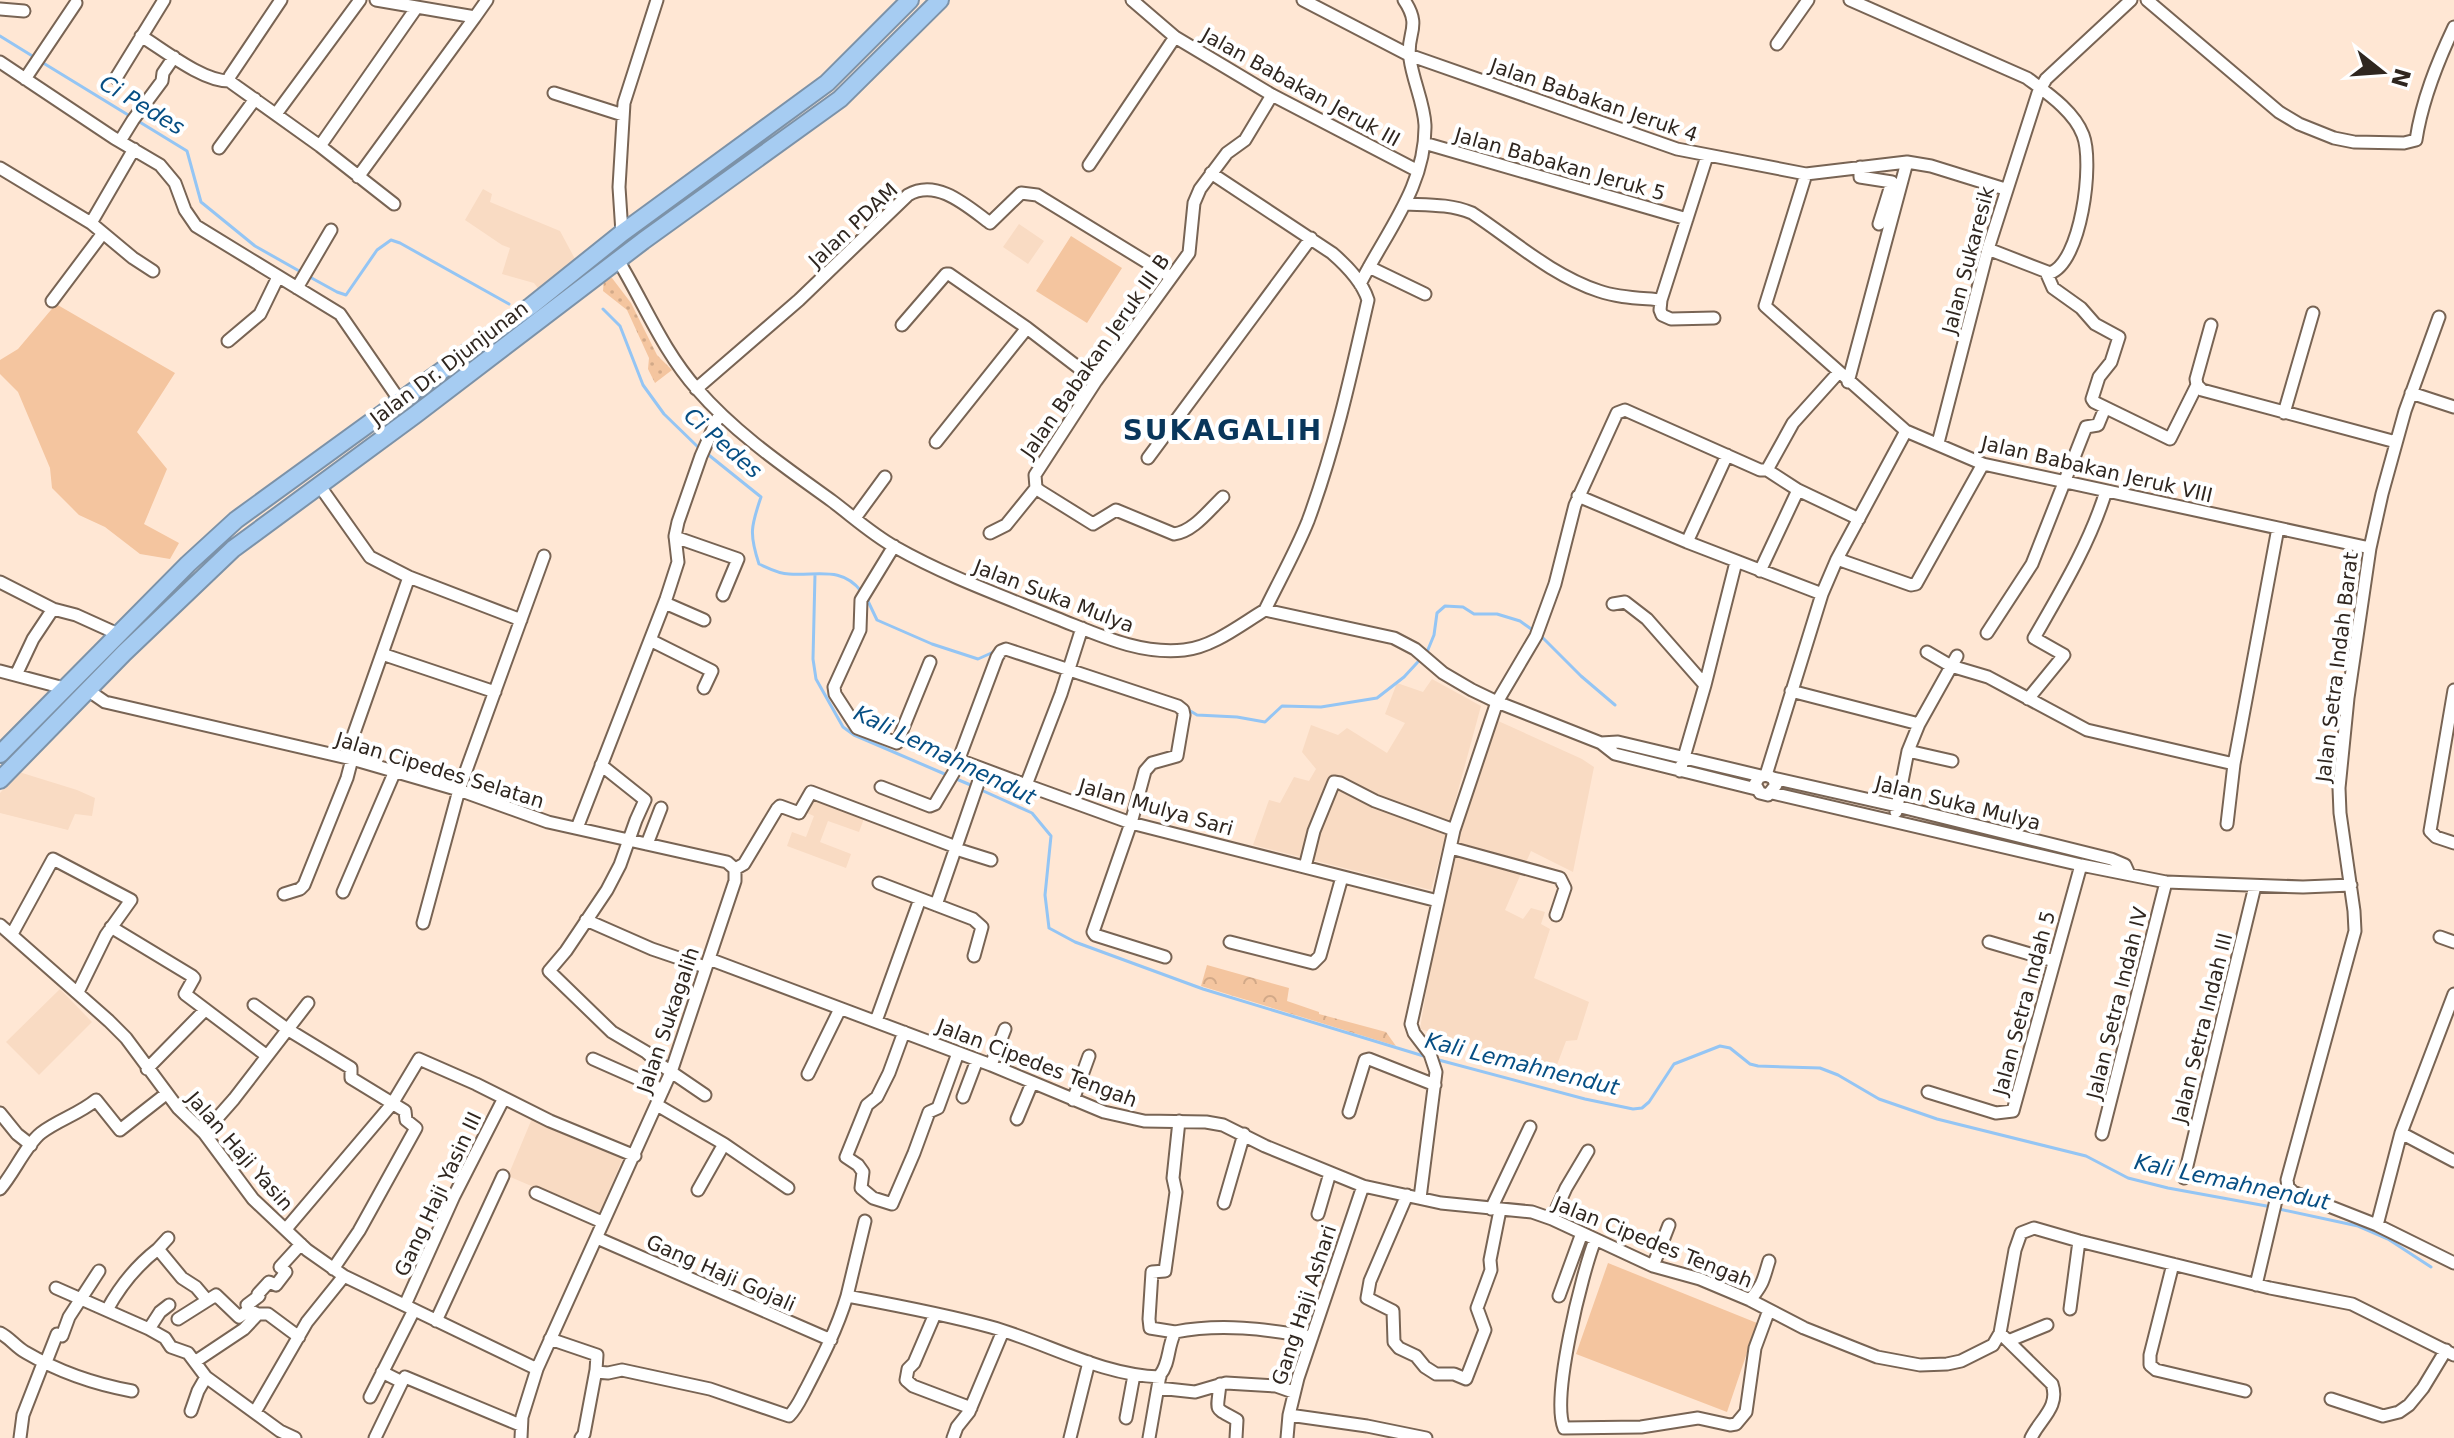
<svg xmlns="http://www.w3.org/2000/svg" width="2454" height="1438" viewBox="0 0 2454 1438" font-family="'DejaVu Sans',sans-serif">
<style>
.built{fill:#f9dbc3}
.green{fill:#f4c59f}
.forest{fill:url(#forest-crowns)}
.garden{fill:url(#garden-dots)}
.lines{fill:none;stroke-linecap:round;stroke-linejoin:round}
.stream{stroke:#94c5f4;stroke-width:3}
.minor-casing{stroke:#786454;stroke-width:15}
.highway-casing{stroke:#7c92a8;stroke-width:20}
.minor{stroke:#fff;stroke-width:11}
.highway{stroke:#a6ccf2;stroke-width:16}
.labels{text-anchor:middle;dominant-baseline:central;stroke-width:8;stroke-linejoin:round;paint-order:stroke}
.street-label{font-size:20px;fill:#2f261f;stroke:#fff}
.water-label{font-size:22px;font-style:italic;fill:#064e83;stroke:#fff}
.district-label{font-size:28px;font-weight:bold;letter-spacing:2px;fill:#09365b;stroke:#fff}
</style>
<defs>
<pattern id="forest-crowns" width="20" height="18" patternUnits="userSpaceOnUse" patternTransform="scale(2)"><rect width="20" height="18" fill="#f4c59f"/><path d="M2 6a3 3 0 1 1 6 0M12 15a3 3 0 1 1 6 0" fill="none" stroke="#d2a988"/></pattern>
<pattern id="garden-dots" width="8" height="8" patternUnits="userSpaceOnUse" patternTransform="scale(2)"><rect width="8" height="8" fill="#f4c59f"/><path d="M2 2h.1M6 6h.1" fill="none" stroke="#d2a988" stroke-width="1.8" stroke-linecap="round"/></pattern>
</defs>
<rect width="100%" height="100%" fill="#ffe7d4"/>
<path class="built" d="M483,189L492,194L490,202L560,231L575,259L540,291L534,283L502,274L510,248L502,245L465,220Z
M1019,224L1044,241L1028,264L1003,247Z
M1432,679L1481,706L1431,890L1253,845L1269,800L1280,803L1294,777L1309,781L1316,769L1302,752L1311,725L1338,735L1347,728L1387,753L1405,723L1385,714L1397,683L1423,692Z
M1496,720L1582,759L1594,767L1573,872L1531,851L1505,910L1523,919L1531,908L1545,912L1541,924L1550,929L1534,978L1589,1002L1577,1040L1566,1041L1555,1070L1420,1029L1442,895Z
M19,772L77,790L95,798L92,816L75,814L68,830L0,813V793Z
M813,797L865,816L859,832L828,821L820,842L851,854L846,868L787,846L792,832L806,837L814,816L807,813Z
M60,989L92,1022L39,1075L6,1042Z
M536,1109L627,1148L599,1215L508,1176Z"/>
<path class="green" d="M1071,236L1122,268L1087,323L1036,291Z
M56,304L175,373L137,432L167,469L144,524L179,543L170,559L140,554L105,527L79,515L52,488L50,468L18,392L0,374V360L18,349Z
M1608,1263L1757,1323L1727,1412L1576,1354Z"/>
<path class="forest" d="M1207,965L1289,988L1287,1001L1319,1012V1014L1386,1032L1396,1046L1201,986Z"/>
<path class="garden" d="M612,278L631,303L657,355L672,370L655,383L648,369L649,358L627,310L603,291L604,279Z"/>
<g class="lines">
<path class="stream" d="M0,36L34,57
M40,61L187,151L201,202L255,246L301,272
M308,276L337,292L346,295L377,250L391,240L400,243L509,304
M603,309L620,326L643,385L664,414L699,448
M705,452L761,497C751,526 749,534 759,564C768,568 779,574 789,574C818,576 841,566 861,591
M815,574L813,659L816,679L843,727L854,735L947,775
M866,597L877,620L932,644L978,659L998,650
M1187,709L1197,715L1237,717L1265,722L1282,706L1321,707L1377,698L1404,677L1427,652L1434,635L1437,613L1445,606L1463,607L1474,614H1497L1520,621L1541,636L1581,676L1615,705
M954,778L973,786
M979,789L1032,813L1051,836L1045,895L1049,928L1075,942L1203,989L1427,1057
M1435,1059L1585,1099L1633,1109L1642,1108L1649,1102L1674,1064L1720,1046L1730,1048L1750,1064L1758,1066L1820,1068L1838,1075L1879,1099L1937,1119L2086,1156L2128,1178L2168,1188L2272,1207
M2279,1209L2358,1226L2388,1239L2431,1267"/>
<g class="minor-casing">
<path id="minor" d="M376,0L475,17L487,0
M1132,0L1175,37L1272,95L1418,171
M1303,0L1409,55L1677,149L1806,174L1907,162L1931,166L2005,189
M1850,0L2027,78C2047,93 2074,111 2083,135C2094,163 2081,263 2050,273L1988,249
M2147,0L2279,112L2299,124L2334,138L2354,142L2404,143L2416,140C2422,100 2437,63 2454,27
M0,9L24,11
M141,36C164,50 202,81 229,81L320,146L394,204
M1777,44L1808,0
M0,62L114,138L160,165L175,183L185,210L196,226L340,314L400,401
M116,78L164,0
M25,79L76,3
M229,81L230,76L281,0
M554,93L623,115
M276,114L360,0
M120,141L133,120L162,81L163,73L174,57
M1424,143L1687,219
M320,146L417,7
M219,148L255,99
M1089,165L1175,37
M1860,167V177L1892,182L1879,224
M0,168L91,223L133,258L153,271
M1211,173L1332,253C1347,266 1362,281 1368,300C1351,375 1335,448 1308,521C1296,551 1279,581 1265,610
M1806,174L1765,306L1906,431L1983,464L2370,548
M358,177L475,17
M1406,204C1429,205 1450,204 1472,213C1513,240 1551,275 1599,291C1619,298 1641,298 1661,300L1707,156
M91,223L134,149
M622,233L619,187L624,103L657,0
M618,260C644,303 663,351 697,389C735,433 785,467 832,501C852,516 873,535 895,547C946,576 1002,596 1056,618C1097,634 1139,655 1184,650C1213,647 1240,625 1265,610L1394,638L1415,649L1443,673L1472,690L1497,702L1601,743L1615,754L1756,789
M1369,267L1425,294
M2046,272L2053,288L2081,308L2095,324L2119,337L2111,362L2099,377L2092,399L2094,402L2170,439L2197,385
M1360,284C1386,232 1426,186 1425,125C1424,103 1413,81 1410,59C1405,34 1423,28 1404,0
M297,288L331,230
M1661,300L1660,310L1662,315L1671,319L1714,318
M52,301L103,233
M2439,317L2405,411L2382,494L2370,548L2348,698L2339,788L2340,813L2354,911L2355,931L2287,1180L2288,1187L2293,1192L2377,1225L2454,1263
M902,325L946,274H949L1027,328L1096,381
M2211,325L2196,379L2197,385L2202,390L2396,442
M228,341L260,314L278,277
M1848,382L1907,162
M696,389L799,300L908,195C937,178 967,206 990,223L1021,193L1037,195L1171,277
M2411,393L2454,407
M2284,413L2313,313
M936,442L1027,328
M1938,443L1988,249L2038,93L2046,79L2131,0
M1727,455L1687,542L1822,594
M1148,458L1311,238
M1767,470L1798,490L1859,519
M319,485L370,557L409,577L521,620
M1578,496L1687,542
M1223,497C1209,510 1193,532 1174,534L1116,510L1093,524L1040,491L1036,488L1035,475L1096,381L1189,253L1194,203L1200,189L1227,153L1245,140L1272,95
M855,518L885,477
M990,533L1006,525L1036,488
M675,537L738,559L723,595
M894,546L861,600L860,630L834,687L835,694L857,728L897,743L930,662
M1837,559L1911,585L1916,584L1983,464
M1760,571L1798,490
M0,582L53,609L33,639L16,675
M665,603L704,620
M1613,604L1625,602L1647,619L1705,685
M53,609L76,615L118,634
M1082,628L1061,694L1026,785L1131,823L1438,901
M1987,633L2032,564L2086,427L2098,425L2105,408
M650,640L712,671L704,688
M1927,652L1951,666L1988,677L2087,730L2234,764
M382,654L495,692
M0,671L64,688
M2454,690L2430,831L2436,837L2454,843
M89,691L105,702L352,759L459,790L548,822L727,862L735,869
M1791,691L1919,724
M2028,699L2064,655L2034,638C2061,591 2090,543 2106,491
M353,736L409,577
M1601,743L1618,742L1761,776
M1908,751L1952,761
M959,760L1026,785
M601,765L645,800L636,820L620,865L607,890L566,951L549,971L612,1032L646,1052L661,1065L705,1095
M1680,771L1705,685L1736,562
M1766,775L1773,778L1776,785L1768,795L1760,793L1755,784L1759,777L1766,775L1822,594L1837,559L1906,431
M1773,778L1897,806L2111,859L2125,865L2129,874
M881,787L930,806L935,804L954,772L997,657L1001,651L1006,649L1178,706L1183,710L1184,715L1177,756L1152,763L1145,771L1131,823L1093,932L1095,935L1165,957
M1772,793L2081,865L2166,882L2303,887L2351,885
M1896,812L1908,751L1919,724L1957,656
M2227,824L2234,764L2278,528
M577,828L666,599L678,562L675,536L678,522L701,456L720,413
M647,844L661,808
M1451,848L1560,878L1565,888L1556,915
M956,849L991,860
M1305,867L1314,831L1334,782L1340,783L1375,801L1454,830
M735,869L744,864L777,809L780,806L799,813L811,792L956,847
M879,883L973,919L982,927L974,956
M343,892L395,771
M284,894L300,889L304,885L347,778L352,759
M936,905L983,769
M586,920L652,949L705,967
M423,923L459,790L544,556
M0,925L109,1021L126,1038L178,1108L204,1133L253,1199L307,1250L344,1276L537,1369
M111,927L192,976L194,978L185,994L267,1056
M12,934L53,859L131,900L106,935L78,992
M2440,937L2454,942
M1230,942L1313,963L1320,956L1342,877
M1989,942L2054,961
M709,959L991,1065L1104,1112L1144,1121L1206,1122L1223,1125L1265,1146L1363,1186L1441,1203L1532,1212L1552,1219L1653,1266L1700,1279L1750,1300L1804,1328L1877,1357L1920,1365L1947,1364L1961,1361L1993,1345L2000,1333L2015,1250L2021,1233L2034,1228L2079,1241L2270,1288L2352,1304L2454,1355
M254,1005L287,1029L351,1068V1078L405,1111L406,1120L416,1128L359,1231L333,1269
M876,1021L920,899
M904,1032L889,1073L877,1097L867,1105L846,1157L858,1165L863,1172L861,1188L873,1198L892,1204L914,1153L929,1112L938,1108L958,1053
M593,1059L663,1090
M991,1065L1005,1029
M147,1069L205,1010
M808,1074L840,1009
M1928,1092L1996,1113L2013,1111L2081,865
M963,1097L977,1060
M1073,1100L1089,1056
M657,1105L724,1144L788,1188
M1349,1112L1365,1060L1369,1059L1435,1085
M0,1113L17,1134L31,1145
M1017,1119L1032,1083
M204,1133L234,1099L308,1003
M2401,1133L2454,1161
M2102,1134L2166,882
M2184,1178L2255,886
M0,1189C14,1173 26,1145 41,1133C58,1120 79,1114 96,1100L120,1130L166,1094
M698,1190L724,1144
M536,1193L602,1222
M1407,1195L1370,1281L1367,1298L1393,1311L1394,1342L1399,1348L1416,1356L1425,1367L1436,1374H1454L1466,1379L1485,1330L1477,1308L1491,1270L1490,1260L1500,1210
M1420,1198L1436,1072L1430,1054L1414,1033L1411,1024L1454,830L1497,702L1536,636L1555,584L1575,505L1617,413L1625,410L1760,470H1767L1793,423L1839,372
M1224,1203L1244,1134
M1491,1209L1530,1127
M1318,1214L1330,1173
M1552,1219L1566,1188L1588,1151
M2377,1225L2401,1133L2454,994
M286,1229L392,1104L419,1059L476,1084L550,1121L635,1156
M597,1238L831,1340
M1595,1240C1582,1273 1551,1397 1564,1428L1641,1427L1698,1418L1730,1425L1736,1424L1746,1412L1755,1348L1769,1310
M158,1249L168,1238
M2173,1264L2150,1355V1365L2156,1370L2245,1391
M1653,1266L1669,1225
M2256,1285L2277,1196
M56,1288L149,1329L160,1312L169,1305
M847,1296L865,1221
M1559,1296L1582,1233
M1750,1300C1764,1283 1763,1280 1769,1261
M405,1305L454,1196L504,1098
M2070,1309L2079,1241
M107,1310C120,1286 136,1266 158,1249L182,1278L196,1287L207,1300
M249,1310L247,1305L259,1296L258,1294L269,1282L276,1285L286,1272L280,1267L301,1244
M935,1314L914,1363L908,1369L906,1380L913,1386L971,1408
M178,1319L216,1295L239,1317L249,1310L258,1314H268L299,1337
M436,1321L503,1176
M149,1329L165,1338L171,1347L188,1353L206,1377L280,1431L295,1438
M1175,1332L1150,1328L1149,1319L1152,1272L1165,1271L1176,1192L1173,1178L1179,1121
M0,1333C10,1338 16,1347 25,1352C59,1372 94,1384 132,1391
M2000,1333L2052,1384C2060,1407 2040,1419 2031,1438
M550,1339L597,1355L596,1370L584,1434L581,1438
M2008,1341L2047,1325
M196,1361L244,1329L258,1314
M46,1362L57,1334L62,1336L69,1317L99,1271
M382,1372L402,1382L405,1377L520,1425
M596,1372L608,1373L622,1370L710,1389L789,1416C797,1408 801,1398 806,1389C822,1358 837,1329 847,1296C895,1305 944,1314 991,1327C1048,1343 1100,1375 1160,1377
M1220,1384C1217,1414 1213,1406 1237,1420L1236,1438
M1158,1388L1195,1392L1226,1383L1276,1386L1293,1392
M370,1397L414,1310
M2331,1399L2383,1416L2399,1412L2409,1405L2423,1388L2446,1350
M191,1411L198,1391L206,1377
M255,1412L307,1322L344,1276
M1289,1415L1367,1426L1426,1438
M1126,1418L1134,1375
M20,1438L23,1415L44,1361
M375,1438L402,1382
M521,1438L522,1417L537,1369L671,1072L735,881V869
M953,1438L957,1427L969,1412L1003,1331
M1070,1438L1089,1362
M1149,1438L1160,1375C1170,1363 1167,1348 1175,1332C1221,1323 1265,1329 1312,1337
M1287,1438L1289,1415L1298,1378L1363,1186"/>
</g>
<g class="highway-casing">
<path id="highway" d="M0,754L188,564L236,520L531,306L622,233L827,83L910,0
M0,780L124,653L233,549L415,415L643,241L840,99L940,0"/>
</g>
<use href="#minor" class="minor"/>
<use href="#highway" class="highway"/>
</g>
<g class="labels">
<g class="street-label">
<text transform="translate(1301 87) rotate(29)">Jalan Babakan Jeruk III</text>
<text transform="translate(1594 100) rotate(19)">Jalan Babakan Jeruk 4</text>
<text transform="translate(1560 164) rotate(16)">Jalan Babakan Jeruk 5</text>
<text transform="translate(853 225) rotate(-43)">Jalan PDAM</text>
<text transform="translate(1968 260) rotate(-75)">Jalan Sukaresik</text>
<text transform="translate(1095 356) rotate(-55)">Jalan Babakan Jeruk III B</text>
<text transform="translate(449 363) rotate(-37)">Jalan Dr. Djunjunan</text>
<text transform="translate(2097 469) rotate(13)">Jalan Babakan Jeruk VIII</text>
<text transform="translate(1054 596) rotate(21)">Jalan Suka Mulya</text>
<text transform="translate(2337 667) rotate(-83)">Jalan Setra Indah Barat</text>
<text transform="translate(440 770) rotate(17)">Jalan Cipedes Selatan</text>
<text transform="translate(1958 803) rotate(14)">Jalan Suka Mulya</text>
<text transform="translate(1156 807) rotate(16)">Jalan Mulya Sari</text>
<text transform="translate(2024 1003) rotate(-75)">Jalan Setra Indah 5</text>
<text transform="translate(2117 1003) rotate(-76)">Jalan Setra Indah IV</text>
<text transform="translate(668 1020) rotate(-71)">Jalan Sukagalih</text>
<text transform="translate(2202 1028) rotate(-76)">Jalan Setra Indah III</text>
<text transform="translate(1037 1063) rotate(21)">Jalan Cipedes Tengah</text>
<text transform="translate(240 1151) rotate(49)">Jalan Haji Yasin</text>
<text transform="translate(438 1194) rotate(-65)">Gang Haji Yasin III</text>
<text transform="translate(1653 1242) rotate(22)">Jalan Cipedes Tengah</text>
<text transform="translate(721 1273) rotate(24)">Gang Haji Gojali</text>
<text transform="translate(1304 1305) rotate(-72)">Gang Haji Ashari</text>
</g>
<g class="water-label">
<text transform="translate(142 105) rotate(31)">Ci Pedes</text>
<text transform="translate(723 443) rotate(41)">Ci Pedes</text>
<text transform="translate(945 755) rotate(26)">Kali Lemahnendut</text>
<text transform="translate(1522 1064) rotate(14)">Kali Lemahnendut</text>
<text transform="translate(2232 1182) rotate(12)">Kali Lemahnendut</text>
</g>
<g class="district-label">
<text x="1223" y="430">SUKAGALIH</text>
</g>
</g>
<g transform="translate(2382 72) rotate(107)" stroke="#ffffff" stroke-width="6" paint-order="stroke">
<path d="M0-6L14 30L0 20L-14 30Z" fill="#2f261f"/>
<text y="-12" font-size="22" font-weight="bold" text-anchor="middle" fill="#2f261f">N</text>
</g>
</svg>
